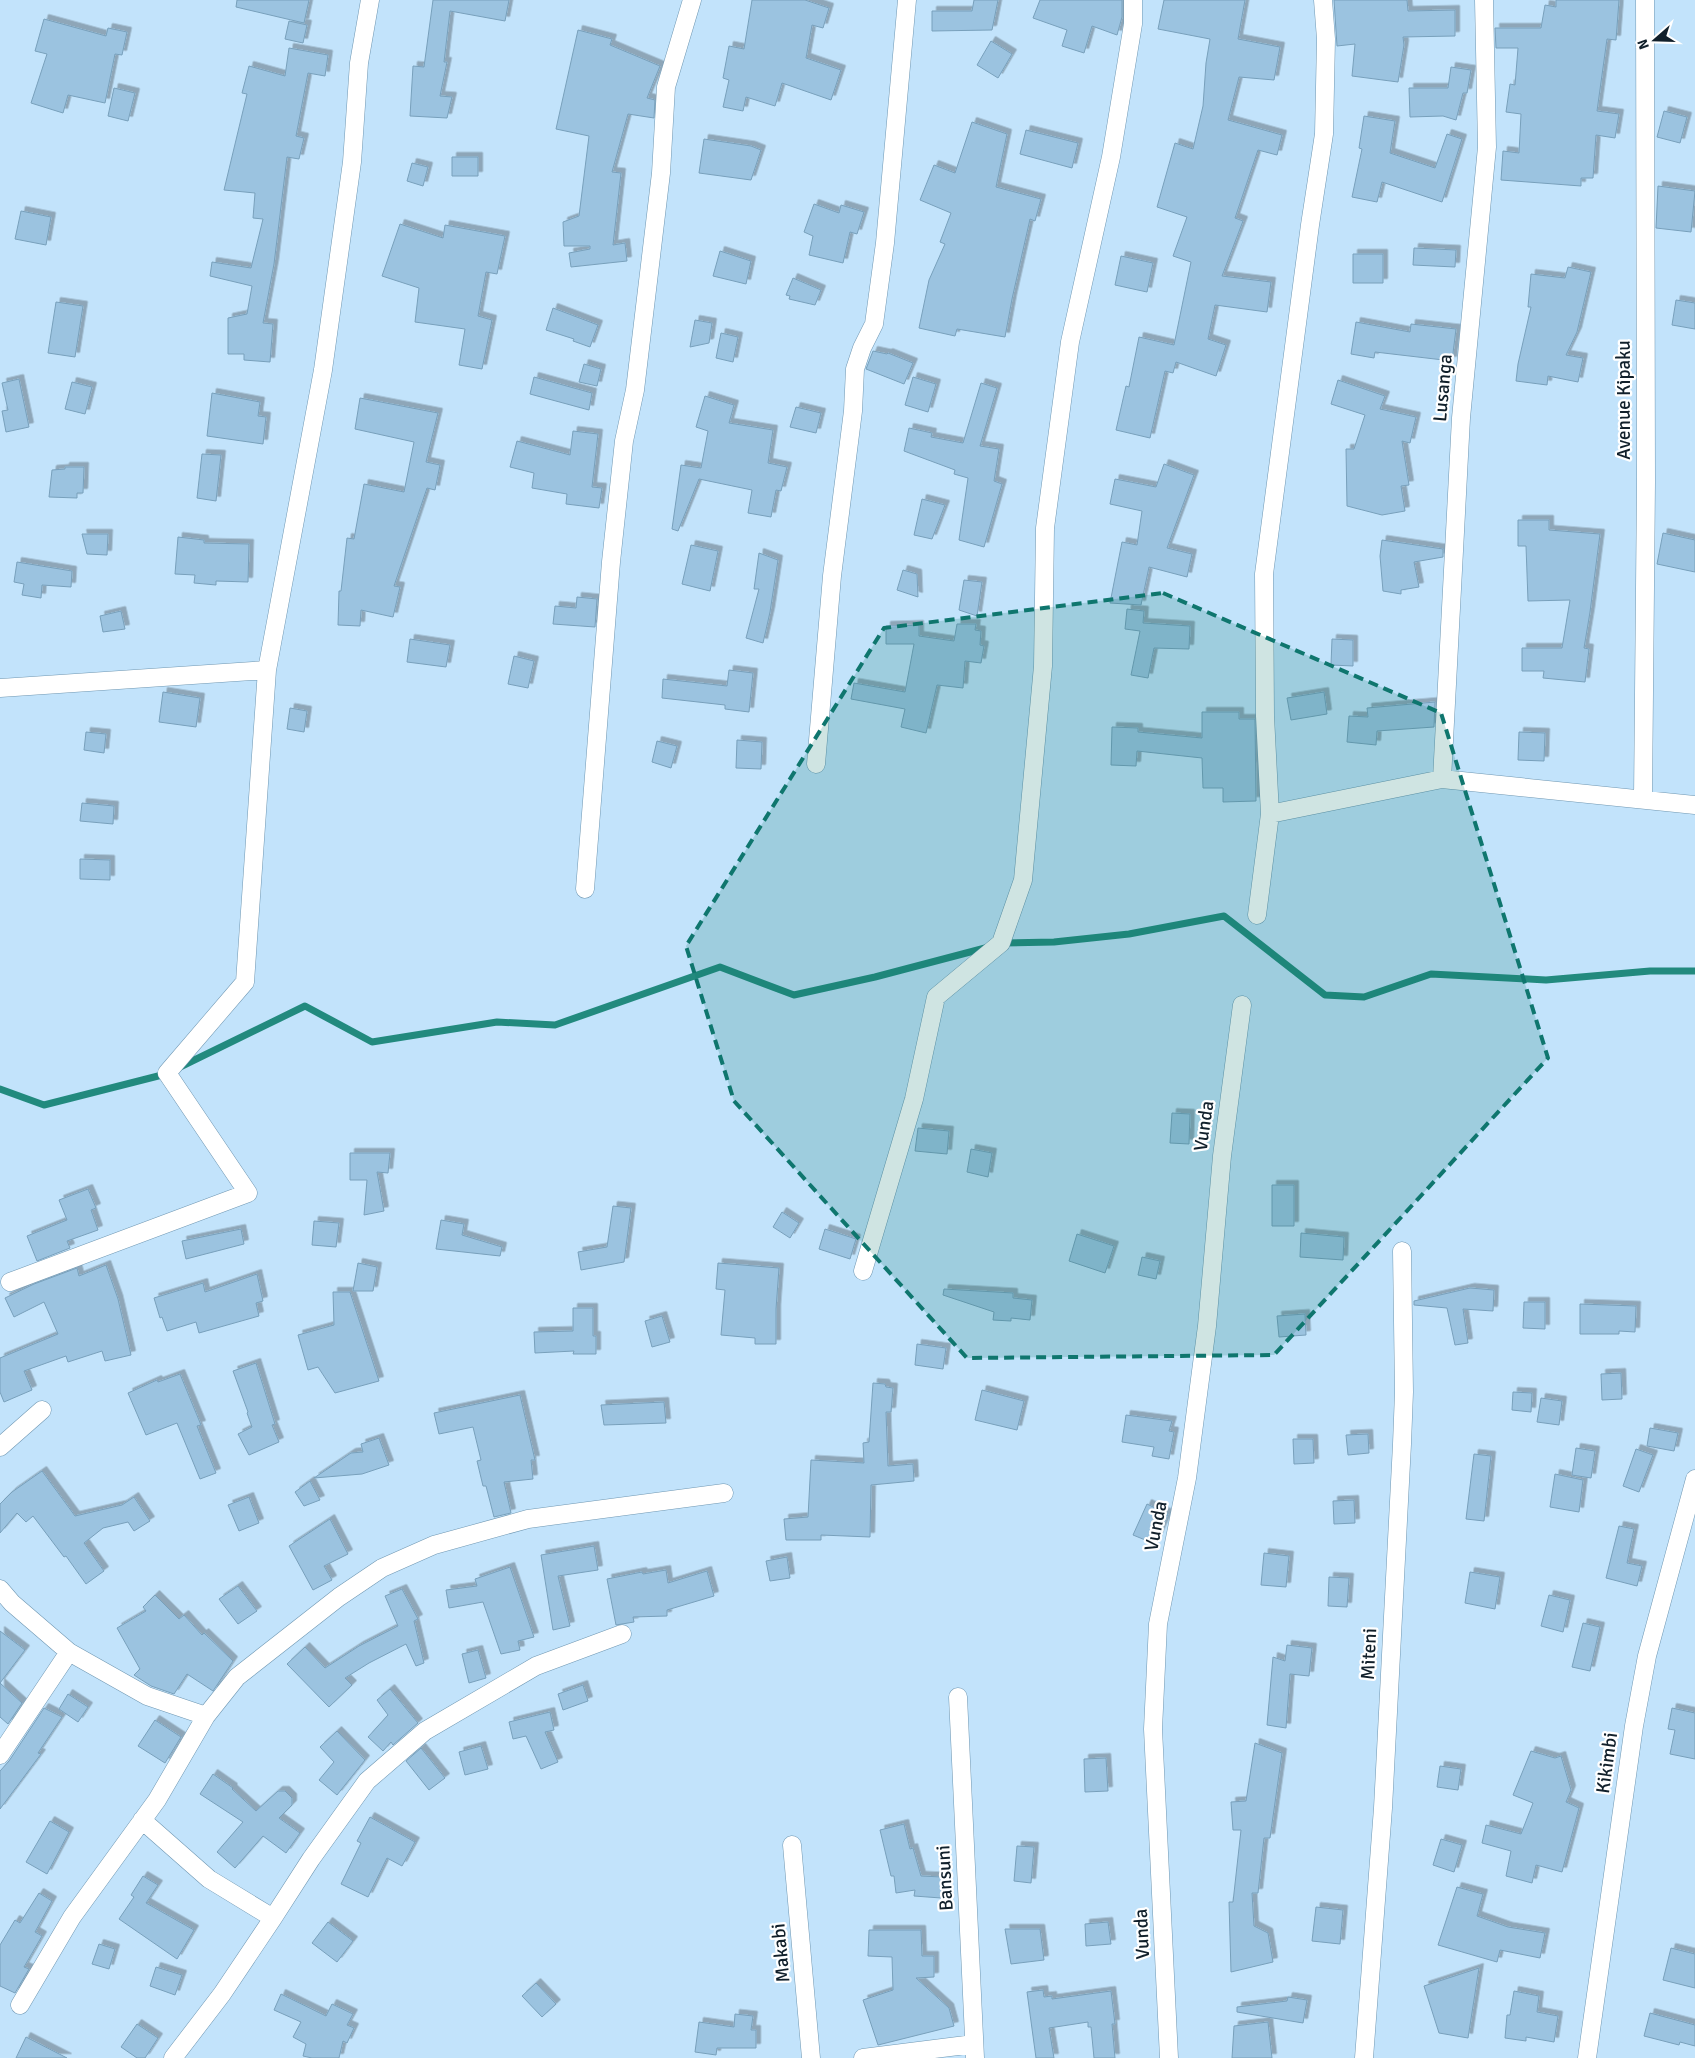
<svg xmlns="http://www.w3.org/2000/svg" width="1695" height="2058" viewBox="0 0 1695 2058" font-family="Signika,sans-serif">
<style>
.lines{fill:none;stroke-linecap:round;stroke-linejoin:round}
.stream{stroke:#228a7e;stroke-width:7}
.building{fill:#9bc3e0;stroke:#78a0bb;filter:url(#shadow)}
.street-casing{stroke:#6f97b2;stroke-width:19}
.street{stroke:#fff;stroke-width:18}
.marked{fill:#0f766e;fill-opacity:0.2;stroke:#0f766e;stroke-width:4;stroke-dasharray:10 6;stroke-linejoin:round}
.labels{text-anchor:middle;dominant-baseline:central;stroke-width:4.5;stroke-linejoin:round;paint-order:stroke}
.street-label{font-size:19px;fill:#11202b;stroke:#fff}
</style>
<defs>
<filter id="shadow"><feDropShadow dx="4.5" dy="-4.5" stdDeviation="0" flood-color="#0004"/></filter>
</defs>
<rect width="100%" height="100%" fill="#c2e3fb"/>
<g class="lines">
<path class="stream" d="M1002,943L1054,942L1129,934L1224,916L1325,995L1364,997L1431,974L1546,980L1650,971H1695
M178,1068L305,1006L372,1042L497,1022L555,1025L720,967L794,995L875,977L989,947
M0,1089L44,1105L166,1074"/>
</g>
<path class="building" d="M237,0H309L304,23L236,7Z
M433,0H509L505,21L450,11L444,62H447L440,96L452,97L447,118L410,116L413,66L424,67Z
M752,0H805L829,8L823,28L812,25L806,58L841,70L831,100L782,83L775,106L746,97L743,111L723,107L729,80L723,78L729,46L744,49Z
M974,0H998L992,30L932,31V11H972Z
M1040,0H1122V17L1117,35L1092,26L1084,53L1062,46L1067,30L1033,18Z
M1164,0H1245L1238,39L1280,47L1274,80L1239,77L1228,120L1282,135L1277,155L1258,150L1235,218L1243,221L1222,276L1271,282L1267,312L1215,305L1208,339L1226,345L1216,376L1176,362L1173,373L1165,371L1150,438L1116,430L1126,386L1129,387L1139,337L1174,345L1191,262L1173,256L1187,217L1157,207L1175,143L1193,149L1203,106L1206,63L1210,39L1158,29Z
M1334,0H1407L1408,11L1455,10V36L1403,37L1404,45L1398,82L1352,76L1355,44L1337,46Z
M1556,0H1619L1616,40L1607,39L1597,111L1619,114L1615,138L1596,135L1593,178H1581V186L1501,180L1503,151L1519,153L1521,114L1506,112L1510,84L1515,85L1518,48H1496L1495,28H1541L1545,5L1556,7Z
M44,19L106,36L108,28L127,32L122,55L115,54L105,103L68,95L63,113L31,103L47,54L35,51Z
M289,21L307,25L303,43L285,39Z
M578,30L612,39L610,45L660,66L647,98L655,100L654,118L628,114L612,172L621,173L613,245L625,243L627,261L571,267L569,253L590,249V246H564L563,222L579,216L589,136L556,129Z
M991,41L1012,54L998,78L977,65Z
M289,48L328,55L325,76L308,73L296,136L304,138L299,159L287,157L274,264L263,323L273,324L270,362L244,360V354H228V318L247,314L252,286L210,276L212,262L251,268L263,219L253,218L255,193L224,190L247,94L242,93L249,66L285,76Z
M1451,67L1471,70L1467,93H1463L1456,120L1443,116L1410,117L1409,88H1448Z
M114,88L135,93L128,121L108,116Z
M1664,111L1687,117L1680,143L1657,137Z
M1364,116L1395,121L1390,153L1435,168L1447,134L1462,139L1442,202L1382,182L1377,202L1352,197L1362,149L1359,148Z
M972,122L1007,134L996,187L1041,199L1035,221L1030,219L1012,299L1005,337L957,329L955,336L919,328L929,280L945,244L940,242L951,213L920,200L934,165L955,173Z
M1026,130L1078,143L1072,168L1020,154Z
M704,139L751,146L761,150L751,180L699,173Z
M452,157H478V176H452Z
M412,163L428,167L423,186L407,181Z
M1658,186L1695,191L1691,232L1656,228Z
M814,204L839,213L841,205L864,212L857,234L850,232L843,263L809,255L813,236L804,232Z
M21,211L51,217L46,245L15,239Z
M400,224L443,238L445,225L505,236L497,274L486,272L478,316L492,320L482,369L459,365L465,329L415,322L419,288L382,276Z
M1414,248L1456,250L1455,267L1413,265Z
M720,251L751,261L746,284L713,276Z
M1353,254H1383V283H1353Z
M1121,256L1153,263L1147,292L1115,285Z
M1568,267L1591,272L1577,332L1566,355L1583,358L1578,382L1548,376L1547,385L1516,381L1518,364L1531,307H1528L1531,274L1565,278Z
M793,278L821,290L815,305L789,299L790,296L786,295Z
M1676,300L1695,303V329L1672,325Z
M56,302L83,306L75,357L48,353Z
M553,308L598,325L590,347L573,341L574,339L546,330Z
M695,320L712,323L709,343L690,347Z
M1356,322L1410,332L1411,324L1456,329L1452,361L1375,352L1374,358L1351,354Z
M721,333L738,337L733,362L716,358Z
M873,351L887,354L888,353L913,363L904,384L866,369Z
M584,364L601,369L597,386L579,382Z
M534,377L592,393L589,410L530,394Z
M913,377L936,384L928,412L905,405Z
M19,379L29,427L6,432L2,411L8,410L2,383Z
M1338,380L1385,396L1380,409L1416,417L1410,443L1402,441L1409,485L1401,486L1405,511L1382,515L1347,506L1346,449H1354L1365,415L1331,404Z
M72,382L92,387L85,414L65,409Z
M981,383L997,388L980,446L999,449L994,481L1002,484L984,547L959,540L968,478L954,474L955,470L904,451L909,428L932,433L931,437L963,443Z
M212,393L260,402L258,416L266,417L263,444L207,436Z
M705,396L734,405L729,423L773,430L768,463L787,467L781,491L776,490L771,517L748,513L752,490L699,479L678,531L672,529L681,465L701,468L708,431L696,427Z
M360,398L438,413L426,462L440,465L435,490L427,488L394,586L400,587L393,617L361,610L360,626L338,625L339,591H341L347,538L354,539L364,484L404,492L414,442L355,429Z
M796,407L821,413L816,433L790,427Z
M573,431L598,434L592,487L602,488L599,508L566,504L567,494L532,488L534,473L510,467L517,441L570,455Z
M202,454L221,455L216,501L197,498Z
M1164,464L1194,475L1167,548L1192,554L1187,577L1149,567L1141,605L1110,603L1122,542L1137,545L1142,511L1110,504L1115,479L1156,487Z
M65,467H84L83,493H77V498L49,497L52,470L65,469Z
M922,499L945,505L932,539L914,535Z
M1518,520H1549V530L1600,534L1590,612L1584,648L1589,649L1585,682L1543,678L1544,671H1522V648H1562L1570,600L1528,601L1526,546H1518Z
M1663,533L1695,540V572L1657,564Z
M82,534H108L107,555L87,554Z
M178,537L204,540V543L249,544L248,582L216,581V585L194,583L195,575L175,574Z
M1382,540L1443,549V557L1414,562L1419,587L1401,590V594L1383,591L1380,556Z
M691,545L718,551L710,591L682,584Z
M759,553L778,560L770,612L763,643L746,638L759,589H754Z
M17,562L72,571L71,587L42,585L41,598L22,595L24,584L14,582Z
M903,570L917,574L918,597L897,590Z
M964,580L982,582L977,616L959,610Z
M577,597L597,599L595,627L553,624L555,606L576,608Z
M1127,609L1144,611L1143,623L1190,626L1189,649L1154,648L1148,678L1131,675L1140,631L1125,629Z
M121,611L125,629L103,632L100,616Z
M957,624H976L975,630L981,631L980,645L984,646L981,663L965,661L963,688L937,685L926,733L901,727L905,709L851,699L854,683L905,692L914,644H886V626L919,625V636L954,641Z
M410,639L450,645L446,667L407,662Z
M1332,639L1353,640V666L1331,665Z
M514,656L534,661L528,688L508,684Z
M729,670L753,673L749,712L725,709V705L662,698L663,679L727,686Z
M163,692L200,698L196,727L159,722Z
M1324,692L1327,714L1291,720L1287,698Z
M1435,702L1434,727L1377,731L1376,745L1347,742L1349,716L1368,717L1367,708Z
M290,708L307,711L304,732L287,729Z
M1202,712H1239V719H1255L1256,801L1223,802V788H1203L1202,758L1137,751L1136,766L1111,765L1112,727L1138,728V732L1202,738Z
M86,732L106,734L104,753L84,750Z
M1519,732L1545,733L1544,761L1518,760Z
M737,740L762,742L761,769L736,768Z
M657,741L677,746L671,768L652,762Z
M82,803L114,806L113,824L80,821Z
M80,859L110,860V880L80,879Z
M1172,1113L1190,1114L1189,1144L1170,1143Z
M918,1128L949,1131L947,1154L915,1151Z
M971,1149L992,1153L988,1177L967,1172Z
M350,1153H390L388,1173L377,1172L384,1211L364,1215L367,1180H350Z
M1272,1185H1294V1226H1272Z
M88,1189L96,1208L91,1210L98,1230L67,1241L70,1248L37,1261L27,1236L67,1220L59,1200Z
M613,1206L631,1208L624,1262L581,1270L578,1252L607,1247Z
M782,1212L799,1223L790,1238L773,1227Z
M441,1220L464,1224L462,1235L502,1247L500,1256L436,1249Z
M314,1221L339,1223L336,1247L312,1245Z
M241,1229L244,1244L186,1259L182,1241Z
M825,1229L856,1239L850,1259L819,1249Z
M1301,1233L1344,1237L1343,1260L1300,1257Z
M1077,1234L1114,1246L1105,1273L1069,1261Z
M1142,1257L1160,1261L1156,1279L1138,1275Z
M358,1263L377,1267L373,1291H353Z
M718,1263L779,1268L776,1309V1344H755V1338L721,1335L725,1290L716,1289Z
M106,1265L118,1299L131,1355L105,1361L102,1351L68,1362L66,1356L24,1371L32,1390L4,1402L0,1392V1358L58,1334L44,1302L14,1317L5,1298L34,1284L77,1268L79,1276Z
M257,1274L263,1301L256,1303L259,1316L199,1333L196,1322L167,1331L162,1317L160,1318L154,1298L203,1283L205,1292Z
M1470,1288L1494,1290L1493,1311L1463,1309L1468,1343L1455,1345L1447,1308L1414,1305V1301Z
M944,1289L1013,1293V1298L1032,1300L1030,1320L1011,1318V1321L993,1320L994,1312L943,1295Z
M333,1292H350L379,1381L335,1393L318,1367L308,1370L298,1335L334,1325Z
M1524,1302H1545V1329L1523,1328Z
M1580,1304L1636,1306L1635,1332L1619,1331V1334H1580Z
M573,1308H593V1336H596V1354H573L574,1351L535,1353L534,1332L573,1331Z
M1305,1314L1306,1335L1279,1337L1277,1316Z
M662,1316L670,1342L652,1347L645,1321Z
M917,1344L946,1348L943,1369L915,1365Z
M256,1363L275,1424L272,1425L279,1442L249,1455L238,1434L252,1427L247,1413L248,1412L233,1371Z
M1621,1373L1622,1399L1602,1400L1601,1374Z
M180,1374L201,1425L197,1426L216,1473L200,1479L177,1423L146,1435L128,1393L157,1380L158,1382Z
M873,1383L885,1384L886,1387L893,1388L891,1412H886L888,1466L913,1464L914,1481L871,1485L870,1537L821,1535V1540H786L784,1519L808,1517L811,1460L864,1463L863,1443L869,1442Z
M982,1390L1024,1401L1017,1430L975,1420Z
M1513,1392L1532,1393L1531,1412L1512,1410Z
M520,1395L535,1460H531L533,1479L504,1482L511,1513L494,1517L486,1486H483L477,1461L481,1460L473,1427L439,1434L434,1413Z
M1541,1398L1562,1401L1559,1425L1537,1422Z
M664,1402L666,1423L604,1425L601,1405Z
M1126,1415L1172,1421L1169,1431L1174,1432L1169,1459L1152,1456L1154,1447L1122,1442Z
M1650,1428L1678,1433L1674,1451L1647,1446Z
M1368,1434L1369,1453L1348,1455L1346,1435Z
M379,1438L389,1465L362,1474L314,1478L351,1453L363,1452L361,1444Z
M1293,1439H1313L1314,1463L1294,1464Z
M1576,1448L1595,1451L1591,1478L1572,1475Z
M1636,1449L1653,1455L1639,1492L1623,1486Z
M1474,1454L1491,1456L1484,1521L1466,1519Z
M42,1471L75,1516L122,1505L134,1497L150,1521L134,1531L128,1522L103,1528L84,1543L104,1571L86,1584L66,1556L64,1557L33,1516L26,1522L17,1513L0,1533V1504L12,1492Z
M1555,1474L1583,1480L1579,1512L1550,1507Z
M310,1481L320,1500L304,1506L295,1492Z
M249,1497L259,1523L239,1531L228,1505Z
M1354,1500L1355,1523L1334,1524L1333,1501Z
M1147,1504L1168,1514L1155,1544L1133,1535Z
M330,1519L348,1554L324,1566L332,1580L313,1590L289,1546Z
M1619,1526L1634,1529L1627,1563L1642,1566L1637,1586L1606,1578Z
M594,1546L598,1570L558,1576L570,1626L553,1630L541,1555Z
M1264,1553L1289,1556L1286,1587L1261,1585Z
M787,1557L790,1578L770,1581L766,1561Z
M510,1567L534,1637L518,1641L520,1650L501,1654L483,1602L449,1608L446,1590L477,1586L475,1579Z
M666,1570L668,1583L707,1571L714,1596L667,1610V1616L633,1617L634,1622L616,1625L607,1579L642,1572L643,1574Z
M1470,1572L1500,1577L1495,1609L1465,1603Z
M1329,1577L1349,1578L1347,1607L1328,1606Z
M238,1586L257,1611L238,1624L219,1599Z
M402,1589L418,1619L414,1621L424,1663L416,1666L406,1644L369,1663L345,1678L352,1685L329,1707L287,1664L305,1647L325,1668L359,1646L398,1626L385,1596Z
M155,1595L179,1619L184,1615L202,1635L204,1633L233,1661L213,1691L187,1674L174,1694L151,1686L134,1675L140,1669L117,1628L146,1611L143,1607Z
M1549,1595L1570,1600L1563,1632L1541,1626Z
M1583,1623L1600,1627L1590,1671L1572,1667Z
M0,1631L25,1650L0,1683Z
M1287,1645L1312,1648L1309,1676L1290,1674L1286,1728L1267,1725L1273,1657L1285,1661Z
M478,1650L486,1678L469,1683L462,1654Z
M0,1683L22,1703L8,1724L0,1717Z
M583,1685L588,1701L563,1710L558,1694Z
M390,1689L418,1723L393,1745L391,1742L383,1751L368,1737L388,1715L377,1700Z
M68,1694L88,1707L78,1722L59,1709Z
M44,1708L62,1717L38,1753L41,1754L0,1809V1771L9,1761Z
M1672,1708L1695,1713V1759L1670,1754L1675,1730L1668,1729Z
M550,1712L554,1730L545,1732L558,1762L541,1769L526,1736L513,1739L509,1722Z
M155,1720L181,1737L165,1763L138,1746Z
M337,1731L365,1760L337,1795L319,1780L334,1762L320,1747Z
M1255,1743L1282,1753L1270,1838H1264L1258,1893H1252L1254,1926L1268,1933L1273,1962L1231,1972L1229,1902H1233L1241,1830H1233L1231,1802L1246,1801Z
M481,1746L488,1769L465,1775L459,1752Z
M421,1748L445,1778L429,1790L406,1761Z
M1531,1751L1555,1758L1561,1756L1571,1790L1566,1802L1579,1808L1562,1872L1536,1865L1532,1883L1506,1876L1511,1851L1482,1843L1486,1825L1521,1834L1533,1803L1513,1795Z
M1106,1758L1108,1791L1085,1792L1084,1759Z
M1440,1766L1461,1769L1458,1790L1437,1787Z
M213,1774L233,1788L232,1789L256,1811L278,1791H285L292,1798V1805L279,1818L300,1833L286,1853L263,1836L235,1868L217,1852L243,1822L200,1794Z
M370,1817L415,1842L402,1866L387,1858L368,1897L341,1884L361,1843L357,1841Z
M50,1821L69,1832L47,1874L26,1862Z
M904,1824L910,1849L913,1848L921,1876L942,1877L941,1898L914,1896L915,1890L896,1893L894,1876H891L880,1830Z
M1441,1839L1462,1845L1454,1872L1433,1865Z
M1017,1846L1034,1847L1031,1883L1014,1881Z
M143,1876L158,1885L146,1903L194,1930L177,1959L119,1919L134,1897L131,1895Z
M1457,1887L1483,1894L1477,1916L1508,1927L1545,1933L1540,1958L1500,1950L1497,1962L1438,1945Z
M39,1893L52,1901L35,1932L42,1936L24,1967L29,1969L15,1993L0,1986V1945L15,1920L20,1923Z
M1316,1907L1343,1910L1340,1944L1312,1941Z
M328,1922L353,1941L337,1962L312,1943Z
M1108,1922L1111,1944L1086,1946L1085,1924Z
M1005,1929H1040L1044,1960L1011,1964Z
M869,1930H921L922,1956H934V1977L916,1978L949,2008L954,2026L878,2045L863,2000L893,1990L892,1957L868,1956Z
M99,1944L115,1949L109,1969L92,1964Z
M1671,1948L1695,1954V1988L1663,1980Z
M156,1967L182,1975L175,1995L150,1986Z
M1479,1968L1468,2038L1439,2033L1424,1986Z
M536,1983L556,2004L542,2017L522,1996Z
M1043,1990L1044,1997L1052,1996V1999L1111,1991L1115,2024H1112L1115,2058H1094L1091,2027H1088V2022L1049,2028L1054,2058H1036L1027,1992Z
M1514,1991L1539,1996L1537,2012L1558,2016L1554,2042L1526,2037V2041L1505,2038L1507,2015H1510Z
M281,1994L326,2016L332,2004L353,2014L347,2025L354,2028L347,2043L343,2041L339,2058H312L303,2056L306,2044L293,2037L301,2022L274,2010Z
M1288,1997L1307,2000L1303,2023L1237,2012V2007L1287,2001Z
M1650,2013L1695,2025V2046L1680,2042L1679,2045L1644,2036Z
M735,2014L753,2016L751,2030H756V2048H717L716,2055L695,2052L699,2022L734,2027Z
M1268,2022L1272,2058H1232L1234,2026Z
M137,2024L158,2038L145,2058H137L121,2047Z
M26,2037L67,2058H16Z"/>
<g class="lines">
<g class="street-casing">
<path id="street" d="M0,688L267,670
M816,764L832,576L853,411L855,369L862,348L874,324L885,243L907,0
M1442,779L1461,418L1487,147L1484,0
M1643,799L1646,482L1645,0
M1270,814L1442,779L1695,805
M585,889L611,562L624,441L635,390L661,173L666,87L692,0
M1257,915L1270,814L1265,716L1264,574L1310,225L1324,134L1326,39L1323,0
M863,1271L914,1099L936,997L1001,943L1023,880L1043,666L1045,528L1070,342L1111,157L1133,24V0
M10,1282L248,1193L167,1073L245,982L267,670L323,370L352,162L359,63L370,0
M0,1447L42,1410
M0,1589L12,1603L69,1652L147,1696L206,1716
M958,1697L975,2058
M0,1755L69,1652
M142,1820L209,1879L273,1918
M792,1845L811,2058
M20,2005L72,1917L157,1800L206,1716L237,1677L339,1597L382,1568L434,1545L528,1519L724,1493
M173,2058L222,1994L273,1918L311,1859L367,1781L425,1731L536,1666L622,1634
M863,2058L974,2044
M1169,2058L1153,1729L1158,1624L1187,1478L1207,1326L1222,1156L1242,1005
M1364,2058L1383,1808L1402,1444L1404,1392L1402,1251
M1587,2058L1634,1726L1647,1656L1695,1479"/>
</g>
<use href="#street" class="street"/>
</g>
<path class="marked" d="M1163,593L1441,713L1548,1058L1274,1355L967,1358L734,1101L686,946L884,628Z"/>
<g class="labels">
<g class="street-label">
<text transform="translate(1443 388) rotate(-85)">Lusanga</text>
<text transform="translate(1624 400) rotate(-90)">Avenue Kipaku</text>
<text transform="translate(1204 1126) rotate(-82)">Vunda</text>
<text transform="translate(1156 1526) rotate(-79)">Vunda</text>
<text transform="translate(1369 1654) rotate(-87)">Miteni</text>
<text transform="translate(1607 1763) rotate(-82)">Kikimbi</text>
<text transform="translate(945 1878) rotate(-93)">Bansuni</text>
<text transform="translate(1142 1934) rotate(-93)">Vunda</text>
<text transform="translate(781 1953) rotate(-95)">Makabi</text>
</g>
</g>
<g transform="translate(1655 40) rotate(250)" stroke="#ffffff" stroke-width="4" paint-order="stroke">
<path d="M0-4L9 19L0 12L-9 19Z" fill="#11202b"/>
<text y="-8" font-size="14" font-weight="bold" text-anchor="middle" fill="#11202b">N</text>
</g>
</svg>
